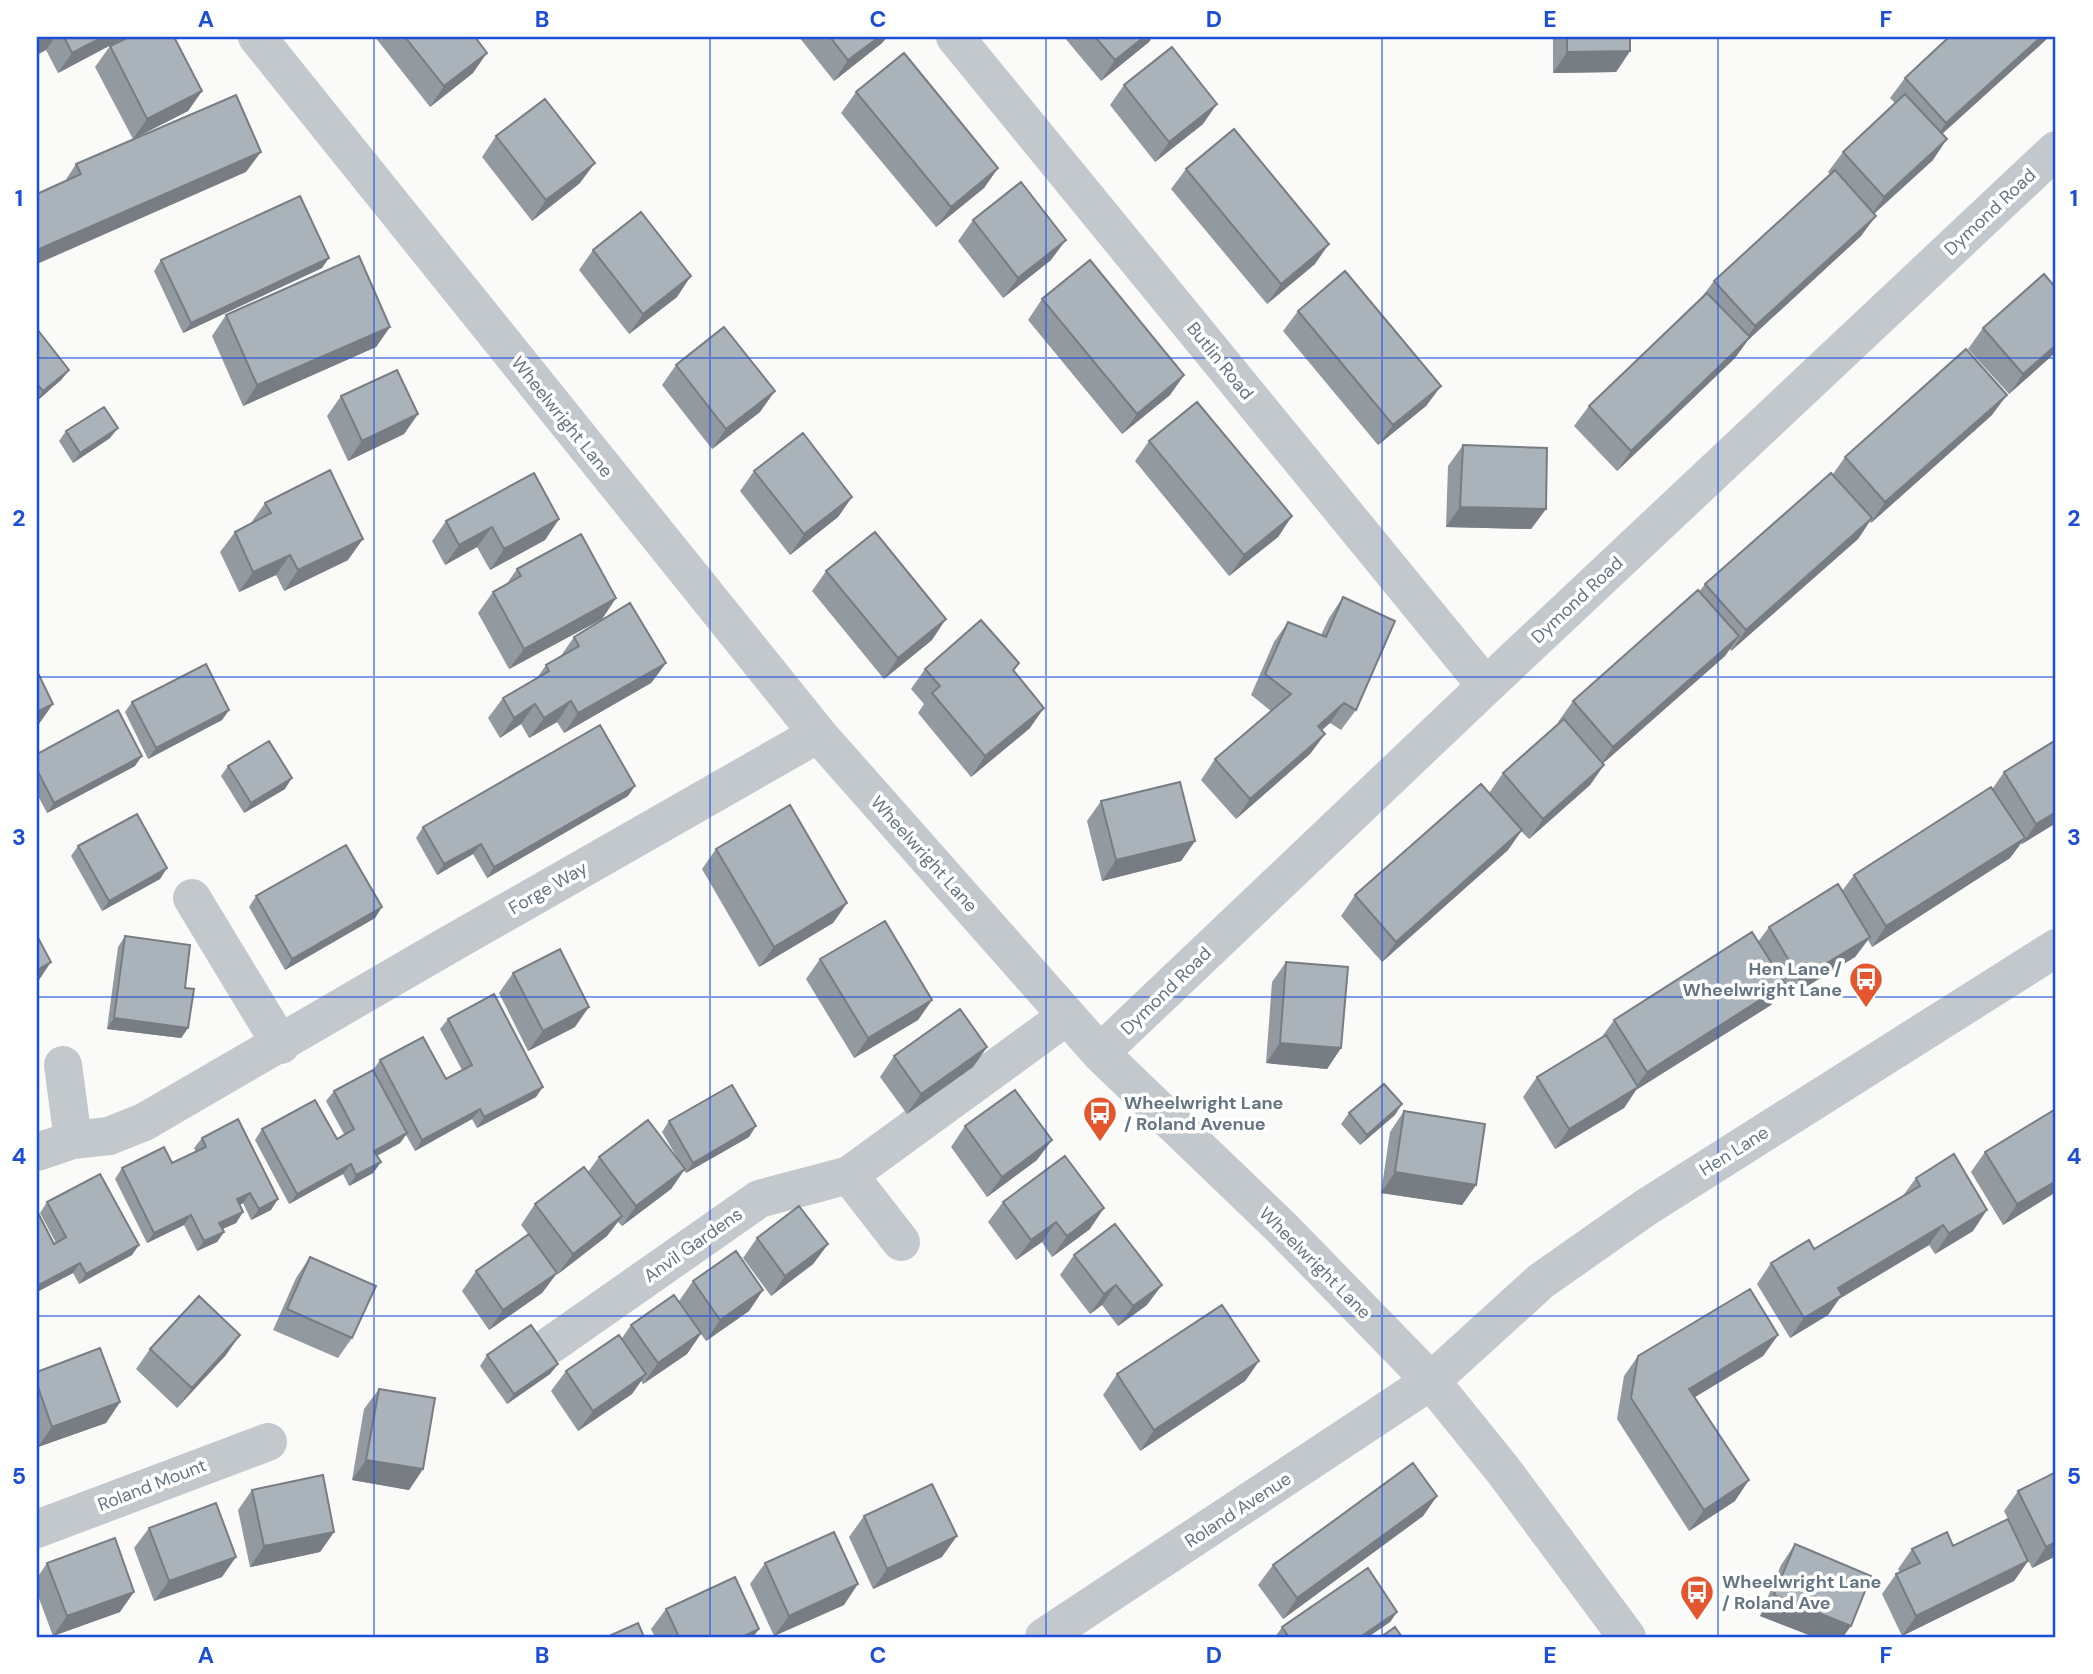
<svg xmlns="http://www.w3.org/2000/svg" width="2093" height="1674" viewBox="0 0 2093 1674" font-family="'DM Sans',sans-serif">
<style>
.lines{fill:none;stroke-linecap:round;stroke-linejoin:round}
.minor{stroke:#c3c8cc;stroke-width:38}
.wall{fill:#929a9f}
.shaded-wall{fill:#777d82}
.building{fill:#aab3b9;stroke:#777d82;stroke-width:2}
.grid{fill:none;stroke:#1d4ed8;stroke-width:2;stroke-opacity:0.55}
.labels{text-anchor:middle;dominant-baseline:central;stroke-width:7;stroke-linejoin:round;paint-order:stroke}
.street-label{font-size:18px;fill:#657683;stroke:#fff}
.poi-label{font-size:18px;font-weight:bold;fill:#657683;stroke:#fff;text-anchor:start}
.neatline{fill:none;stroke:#1d4ed8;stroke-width:2.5}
.grid-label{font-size:23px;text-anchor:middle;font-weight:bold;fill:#1d4ed8}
</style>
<rect width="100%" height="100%" fill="#fafaf8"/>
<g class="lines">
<path class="minor" d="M257,37L818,734L1100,1053L1283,1229L1431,1381L1503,1470L1627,1637
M955,37L1486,686
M192,898L281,1045
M1100,1053L1486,686L2056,150
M63,1065L73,1140
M37,1152L73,1140L109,1136L144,1122L445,947L818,734
M849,1175L901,1242
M552,1344L759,1199L849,1175L1067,1016
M37,1529L268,1442
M1044,1637L1431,1381L1541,1281L1645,1208L2056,948"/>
</g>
<path class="wall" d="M37,37H126L58,73L46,50Z
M375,37H475L473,73L430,107Z
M799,37H887L882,43L834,81Z
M1064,37H1152L1149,42L1101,81Z
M1553,37H1630V51L1616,72L1553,73Z
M2049,37L1942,134L1933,160L1874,214L1861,236L1748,340L1735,358L1617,471L1574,426L1589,406L1701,298L1714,281L1830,174L1828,172L1843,152L1895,103L1890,98L1905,78Z
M110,46L202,91L188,111L133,139L95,67Z
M1124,85L1203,124L1155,162L1110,105Z
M856,92L998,168L984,188L936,227L841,113Z
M496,136L580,183L532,221L482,157Z
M76,164L246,172L65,181Z
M1186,169L1315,264L1267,304L1171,189Z
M973,220L1051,260L1003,298L958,241Z
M593,250L677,297L629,334L579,270Z
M161,260L322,268L183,333L154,271Z
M2056,276V352L2009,394L1968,349L1983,328L2052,283Z
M1042,299L1184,375L1170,395L1122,434L1028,320Z
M1298,311L1441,386L1426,406L1378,445L1283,331Z
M226,315L390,327L376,347L243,406L212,336Z
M37,329L69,370L61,380L37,401Z
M676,365L760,412L712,449L662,385Z
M341,396L418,414L404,434L348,461L327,416Z
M1992,415L1871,523L1870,521L1858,539L1731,651L1730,649L1725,656L1603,763L1604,765L1590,785L1529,839L1521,831L1508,850L1382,962L1341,916L1355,895L1489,793L1503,773L1560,723L1558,722L1573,701L1699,592L1705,584L1833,474L1845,457Z
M66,431L110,438L73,463L59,441Z
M1149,441L1292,516L1278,537L1229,576L1135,461Z
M1463,445L1546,509L1531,529L1446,527L1448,466Z
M754,471L852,497L838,517L790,555L740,491Z
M265,503L348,560L284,591L276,575L239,592L220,552L235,532L251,523Z
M559,519L545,540L490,570L477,547L445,565L432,541L446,521Z
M517,569L616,598L602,619L509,669L478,613L493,592L506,585Z
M826,571L932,640L884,679L812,591Z
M1343,597L1356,710L1341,730L1330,723L1322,730L1325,734L1310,754L1236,819L1201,780L1215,759L1271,711L1251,695L1274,642L1288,622L1321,635L1329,618Z
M574,637L666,663L651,683L564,733L557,722L529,738L521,724L500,738L488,718L503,698L537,678L546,665L560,657Z
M1019,663L1014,671L1030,728L971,777L918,713L924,704L911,689L925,669Z
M132,702L229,710L222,720L148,759L125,712Z
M37,754L135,766L47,813L37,794Z
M228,766L285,789L244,813L221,776Z
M2004,772L2056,823L2022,844L2021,843L2010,858L1872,947L1868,940L1855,957L1786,999L1781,990L1771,1005L1636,1090L1624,1108L1555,1149L1523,1097L1537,1077L1601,1038L1614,1020L1758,942L1769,927L1842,891L1854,875L1993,788Z
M628,796L487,878L473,854L437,875L416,838L423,827Z
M1101,801L1195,841L1181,861L1102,881L1087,821Z
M78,846L167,868L160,879L102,911L71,856Z
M716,849L847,903L833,923L759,967L702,869Z
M256,896L382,907L375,918L285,970L249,907Z
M125,936L188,1028L181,1038L107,1029L118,947Z
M820,959L932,1000L918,1020L854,1058L806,979Z
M1286,962L1341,1048L1327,1069L1266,1063L1272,982Z
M513,973L575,1027L528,1051L499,993Z
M448,1019L536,1097L477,1128L472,1119L415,1151L406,1135L400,1143L377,1156L381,1162L373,1173L349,1186L343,1174L289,1204L255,1140L262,1129L337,1139L344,1134L326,1101L334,1091L373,1070L380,1060L446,1079L462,1070L440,1029Z
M987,1047L973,1067L907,1114L880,1077L894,1056Z
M1404,1111L1476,1185L1462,1205L1381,1193L1390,1132Z
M1349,1113L1395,1115L1360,1145L1341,1124Z
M2056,1113V1192L2003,1225L1971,1172L1985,1152Z
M669,1121L749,1137L686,1173L684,1170L671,1189L622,1226L618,1222L607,1236L558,1274L547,1259L557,1273L542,1293L489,1330L462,1291L476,1271L528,1234L521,1225L535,1204L588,1172L599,1157L678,1159L662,1132Z
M965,1126L1037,1160L987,1197L951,1147Z
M202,1138L271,1210L251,1220L243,1203L240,1205L243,1212L236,1223L222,1229L224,1232L217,1242L197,1251L184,1225L147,1243L115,1179L122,1168L172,1163L196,1152L194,1148Z
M1916,1178L1973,1231L1935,1254L1929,1245L1839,1299L1828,1315L1790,1338L1757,1284L1771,1263L1814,1249L1902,1197Z
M47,1202L132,1255L79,1284L73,1273L37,1292V1211L54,1244L56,1243L40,1213Z
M1003,1202L1090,1229L1052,1257L1042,1242L1016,1260L988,1222Z
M757,1238L828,1244L813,1264L771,1296L743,1258Z
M1074,1255L1147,1305L1118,1326L1102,1305L1090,1314L1060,1275Z
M310,1257L352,1338L338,1358L273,1330L296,1278Z
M693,1281L763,1290L749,1311L706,1341L701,1334L687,1354L643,1384L641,1381L632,1394L578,1431L551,1391L566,1371L622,1338L631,1325L679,1301Z
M1778,1335L1763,1356L1695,1397L1735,1501L1689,1531L1617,1419L1624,1376L1638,1356Z
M150,1349L226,1355L177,1408L136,1369Z
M487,1355L558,1364L550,1374L507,1404L480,1366Z
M1259,1361L1245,1381L1140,1451L1103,1395L1117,1374Z
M37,1372L120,1402L106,1423L38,1447L37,1443Z
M379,1389L423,1469L409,1490L352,1480L364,1409Z
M252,1490L334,1532L320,1552L250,1567L238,1510Z
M2018,1491L2056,1556L2032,1568L2013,1529L2028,1561L2014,1581L1902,1636L1882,1594L1896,1574L1900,1572L1898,1569L1912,1549L1953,1546L2008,1519L2004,1511Z
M1437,1496L1423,1516L1283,1619L1258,1585L1273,1565Z
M864,1516L942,1557L873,1589L849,1537Z
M149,1528L222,1577L154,1601L134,1548Z
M1795,1544L1843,1637H1814L1760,1616L1781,1565Z
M47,1563L120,1612L53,1636L37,1593V1578Z
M765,1563L844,1605L774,1636L750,1584Z
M666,1609L759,1629L753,1637H655L651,1629Z
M1397,1612L1390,1622L1368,1637H1275L1282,1627Z"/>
<path class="shaded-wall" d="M46,37H55L46,50L37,55V42Z
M103,37H126L58,73L72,53Z
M879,37H887L882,43L834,81L848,60Z
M1144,37H1152L1149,42L1101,81L1115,60Z
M2041,37H2049L1932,143L1946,123Z
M1630,51L1616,72L1553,73L1567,52Z
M487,53L473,73L430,107L444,86Z
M202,91L188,111L133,139L147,119Z
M1217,104L1203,124L1155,162L1169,142Z
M1947,139L1933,160L1870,217L1884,197Z
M261,152L246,172L37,264V250Z
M595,163L580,183L532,221L546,200Z
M998,168L984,188L936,227L951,207Z
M1876,216L1861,236L1748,340L1735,358L1617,471L1631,451L1742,345L1755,326Z
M1066,240L1051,260L1003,298L1018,278Z
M1329,244L1315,264L1267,304L1281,284Z
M329,258L322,268L183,333L191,323Z
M691,276L677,297L629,334L643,314Z
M390,327L376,347L243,406L257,385Z
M2056,345V352L2009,394L2023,374Z
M69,370L61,380L37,401L43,391Z
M1184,375L1170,395L1122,434L1137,414Z
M1441,386L1426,406L1378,445L1393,425Z
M775,391L760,412L712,449L726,429Z
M2007,395L1992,415L1871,523L1885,502Z
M418,414L404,434L348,461L362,441Z
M118,428L110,438L73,463L80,453Z
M852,497L838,517L790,555L804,534Z
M1460,507L1546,509L1531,529L1446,527Z
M1292,516L1278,537L1229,576L1244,555Z
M1872,518L1858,539L1731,651L1746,630Z
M559,519L545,540L490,570L504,549Z
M492,527L477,547L445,565L459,545Z
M363,539L348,560L284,591L298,570Z
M290,555L276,575L239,592L253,572Z
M616,598L602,619L509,669L524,649Z
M946,619L932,640L884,679L898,658Z
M1739,636L1725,656L1599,767L1613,747Z
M666,663L651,683L564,733L578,713Z
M571,701L557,722L529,738L544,718Z
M1344,703L1330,723L1303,746L1318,726Z
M53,704L39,724L37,725V712Z
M535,704L521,724L500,738L514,718Z
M1044,708L1030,728L971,777L985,756Z
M229,710L222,720L148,759L156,748Z
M1325,734L1310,754L1236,819L1250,799Z
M142,756L135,766L47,813L54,803Z
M1604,765L1590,785L1529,839L1543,819Z
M292,778L285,789L244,813L251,803Z
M635,786L628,796L487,878L494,867Z
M2056,812V823L2022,844L2036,824Z
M1522,830L1508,850L1382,962L1396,942Z
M2025,838L2010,858L1872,947L1886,926Z
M1195,841L1181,861L1102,881L1116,860Z
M481,844L473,854L437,875L444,864Z
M167,868L160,879L102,911L109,901Z
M847,903L833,923L759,967L774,947Z
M382,907L375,918L285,970L292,959Z
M1870,937L1855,957L1786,999L1800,979Z
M51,962L37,983V970Z
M1785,984L1771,1005L1636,1090L1624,1108L1555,1149L1569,1129L1634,1089L1647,1072Z
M932,1000L918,1020L854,1058L868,1038Z
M589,1007L575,1027L528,1051L543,1031Z
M114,1018L188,1028L181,1038L107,1029Z
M1280,1043L1341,1048L1327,1069L1266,1063Z
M987,1047L973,1067L907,1114L921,1094Z
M543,1087L536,1097L477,1128L484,1117Z
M1402,1104L1395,1115L1360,1145L1367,1135Z
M480,1109L472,1119L415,1151L422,1140Z
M756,1126L749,1137L686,1173L693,1163Z
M407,1133L400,1143L367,1161L374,1151Z
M1052,1140L1037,1160L987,1197L1002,1177Z
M381,1162L373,1173L349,1186L356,1175Z
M351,1164L343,1174L289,1204L297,1194Z
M685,1169L671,1189L622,1226L636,1206Z
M1395,1172L1476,1185L1462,1205L1381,1193Z
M2056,1181V1192L2003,1225L2017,1204Z
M250,1193L243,1203L229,1210L237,1199Z
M278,1199L271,1210L251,1220L259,1209Z
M1104,1208L1090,1229L1052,1257L1067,1236Z
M1987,1210L1973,1231L1935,1254L1949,1233Z
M243,1212L236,1223L212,1234L219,1223Z
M191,1215L184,1225L147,1243L154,1233Z
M622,1216L607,1236L558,1274L573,1254Z
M1056,1222L1042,1242L1016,1260L1031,1240Z
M1943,1225L1929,1245L1839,1299L1828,1315L1790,1338L1804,1318L1838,1288Z
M224,1232L217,1242L197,1251L204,1241Z
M828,1244L813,1264L771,1296L785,1276Z
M139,1245L132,1255L79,1284L86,1274Z
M80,1263L73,1273L37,1292V1286Z
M557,1273L542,1293L489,1330L503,1310Z
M1116,1285L1102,1305L1090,1314L1104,1294Z
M1162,1285L1147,1305L1118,1326L1133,1306Z
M763,1290L749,1311L706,1341L720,1320Z
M701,1333L687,1354L643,1384L658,1363Z
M240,1335L226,1355L177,1408L192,1388Z
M1778,1335L1763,1356L1675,1409L1689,1389Z
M1259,1361L1245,1381L1140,1451L1154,1430Z
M558,1364L550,1374L507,1404L514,1394Z
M646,1374L632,1394L578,1431L593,1411Z
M120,1402L106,1423L38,1447L52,1427Z
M366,1460L423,1469L409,1490L352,1480Z
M1749,1480L1735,1501L1689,1531L1704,1510Z
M1437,1496L1423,1516L1283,1619L1297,1598Z
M334,1532L320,1552L250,1567L264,1546Z
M957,1536L942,1557L873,1589L887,1569Z
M2056,1542V1556L2032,1568L2046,1547Z
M236,1557L222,1577L154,1601L169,1581Z
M2028,1561L2014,1581L1902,1636L1916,1616Z
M858,1584L844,1605L774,1636L789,1616Z
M134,1592L120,1612L53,1636L67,1616Z
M1774,1595L1851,1626L1843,1637H1814L1760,1616Z
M1397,1612L1390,1622L1368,1637H1360Z
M759,1629L753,1637H742Z"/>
<path class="building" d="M37,37H46L37,42Z
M64,37H103L72,53Z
M129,37H174L202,91L147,119L110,46Z
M405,37H475L487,53L444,86Z
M830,37H879L848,60Z
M1095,37H1144L1115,60Z
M1567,37H1630V51L1567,52Z
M1949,37H2041L1946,123L1905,78Z
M1172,47L1217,104L1169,142L1124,85Z
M904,53L998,168L951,207L856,92Z
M1905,94L1947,139L1884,197L1843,152Z
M236,95L261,152L37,250V194L81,174L76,164Z
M545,99L595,163L546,200L496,136Z
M1234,129L1329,244L1281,284L1186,169Z
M1835,170L1876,216L1755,326L1714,281Z
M1021,182L1066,240L1018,278L973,220Z
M300,196L329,258L191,323L161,260Z
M641,212L691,276L643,314L593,250Z
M359,256L390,327L257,385L226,315Z
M1090,260L1184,375L1137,414L1042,299Z
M1345,271L1441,386L1393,425L1298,311Z
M2044,274L2056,288V345L2023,374L1983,328Z
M1707,293L1750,337L1631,451L1589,406Z
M724,327L775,391L726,429L676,365Z
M37,329L69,370L43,391L37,384Z
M1966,349L2007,395L1885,502L1845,457Z
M397,370L418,414L362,441L341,396Z
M1197,402L1292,516L1244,555L1149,441Z
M104,407L118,428L80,453L66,431Z
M803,433L852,497L804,534L754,471Z
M1463,445L1547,448L1546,509L1460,507Z
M330,470L363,539L298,570L290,555L253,572L235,532L271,513L265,503Z
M534,473L559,519L504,549L492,527L459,545L446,521Z
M1831,473L1872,518L1746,630L1705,584Z
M875,532L946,619L898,658L826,571Z
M581,534L616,598L524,649L493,592L521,576L517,569Z
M1698,590L1739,636L1613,747L1573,701Z
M1343,597L1395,621L1356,710L1344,703L1318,726L1325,734L1250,799L1215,759L1291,694L1265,674L1288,622L1326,637Z
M630,603L666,663L578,713L571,701L544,718L535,704L514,718L503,698L549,671L546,665L579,646L574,637Z
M981,620L1019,663L1013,670L1044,708L985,756L932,693L940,686L925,669Z
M206,664L229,710L156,748L132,702Z
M37,671L53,704L37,712Z
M118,710L142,756L54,803L37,770V754Z
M1564,719L1604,765L1543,819L1503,773Z
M600,725L635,786L494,867L481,844L444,864L423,827Z
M2056,740V812L2036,824L2004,772Z
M269,741L292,778L251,803L228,766Z
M1180,782L1195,841L1116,860L1101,801Z
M1481,784L1522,830L1396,942L1355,895Z
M1991,787L2025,838L1886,926L1854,875Z
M790,805L847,903L774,947L716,849Z
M137,814L167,868L109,901L78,846Z
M346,845L382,907L292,959L256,896Z
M1838,884L1870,937L1800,979L1769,927Z
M885,921L932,1000L868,1038L820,959Z
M1752,932L1785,984L1647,1072L1614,1020Z
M37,936L51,962L37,970Z
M125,936L190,945L185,988L194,989L188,1028L114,1018Z
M560,949L589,1007L543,1031L513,973Z
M1286,962L1348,967L1341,1048L1280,1043Z
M494,994L543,1087L484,1117L480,1109L422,1140L380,1060L423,1037L446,1079L472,1065L448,1019Z
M960,1009L987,1047L921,1094L894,1056Z
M1606,1035L1638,1087L1569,1129L1537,1077Z
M373,1070L407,1133L374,1151L381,1162L356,1175L351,1164L297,1194L262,1129L315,1100L337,1139L354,1129L334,1091Z
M1384,1084L1402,1104L1367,1135L1349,1113Z
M732,1085L756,1126L693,1163L669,1121Z
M1015,1090L1052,1140L1002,1177L965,1126Z
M2054,1110L2056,1113V1181L2017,1204L1985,1152Z
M1404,1111L1485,1124L1476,1185L1395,1172Z
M238,1119L278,1199L259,1209L250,1193L237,1199L243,1212L219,1223L224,1232L204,1241L191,1215L154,1233L122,1168L164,1147L172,1163L206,1147L202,1138Z
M648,1120L685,1169L636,1206L599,1157Z
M1954,1154L1987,1210L1949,1233L1943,1225L1838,1288L1842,1295L1804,1318L1771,1263L1809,1240L1814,1249L1920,1186L1916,1178Z
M1065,1156L1104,1208L1067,1236L1056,1222L1031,1240L1003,1202Z
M584,1167L622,1216L573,1254L535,1204Z
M100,1174L139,1245L86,1274L80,1263L37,1286V1211L54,1244L66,1237L47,1202Z
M799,1206L828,1244L785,1276L757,1238Z
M1115,1224L1162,1285L1133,1306L1116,1285L1104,1294L1074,1255Z
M529,1234L557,1273L503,1310L476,1271Z
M736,1251L763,1290L720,1320L693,1281Z
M310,1257L376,1286L352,1338L287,1309Z
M1750,1289L1778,1335L1689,1389L1749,1480L1704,1510L1631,1398L1638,1356Z
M674,1295L701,1333L658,1363L631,1325Z
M199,1296L240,1335L192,1388L150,1349Z
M1222,1305L1259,1361L1154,1430L1117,1374Z
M531,1325L558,1364L514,1394L487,1355Z
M619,1335L646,1374L593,1411L566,1371Z
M100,1348L120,1402L52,1427L37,1384V1372Z
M379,1389L435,1398L423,1469L366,1460Z
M1413,1463L1437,1496L1297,1598L1273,1565Z
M2056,1472V1542L2046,1547L2018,1491Z
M323,1475L334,1532L264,1546L252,1490Z
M932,1484L957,1536L887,1569L864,1516Z
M216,1503L236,1557L169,1581L149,1528Z
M2008,1519L2028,1561L1916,1616L1896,1574L1920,1563L1912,1549L1947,1532L1953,1546Z
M834,1532L858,1584L789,1616L765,1563Z
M115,1538L134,1592L67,1616L47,1563Z
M1795,1544L1871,1576L1851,1626L1774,1595Z
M1368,1568L1397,1612L1360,1637H1289L1282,1627Z
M735,1577L759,1629L742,1637H679L666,1609Z
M638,1623L644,1637H607Z
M1395,1627L1402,1637H1381Z"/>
<path class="grid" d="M374,37V1637M710,37V1637M1046,37V1637M1382,37V1637M1718,37V1637M37,358H2056M37,677H2056M37,997H2056M37,1316H2056"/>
<defs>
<g id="bus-pin" transform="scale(1.75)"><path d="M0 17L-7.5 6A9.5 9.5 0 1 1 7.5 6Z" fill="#e4572e" stroke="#fff"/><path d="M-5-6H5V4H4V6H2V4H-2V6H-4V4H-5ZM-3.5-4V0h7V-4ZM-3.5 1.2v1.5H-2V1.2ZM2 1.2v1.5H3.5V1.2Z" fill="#fff"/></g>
</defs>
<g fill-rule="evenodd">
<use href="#bus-pin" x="1866" y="979"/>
<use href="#bus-pin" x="1100" y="1113"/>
<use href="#bus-pin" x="1697" y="1592"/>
</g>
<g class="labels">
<g class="street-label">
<text transform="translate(1990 212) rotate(-43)">Dymond Road</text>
<text transform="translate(1220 361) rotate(51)">Butlin Road</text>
<text transform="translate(562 417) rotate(51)">Wheelwright Lane</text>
<text transform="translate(1577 600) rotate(-43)">Dymond Road</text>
<text transform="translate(924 854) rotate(48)">Wheelwright Lane</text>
<text transform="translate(548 888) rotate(-30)">Forge Way</text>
<text transform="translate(1166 991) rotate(-44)">Dymond Road</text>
<text transform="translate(1734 1151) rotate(-32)">Hen Lane</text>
<text transform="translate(693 1245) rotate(-35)">Anvil Gardens</text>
<text transform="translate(1315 1263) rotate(45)">Wheelwright Lane</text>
<text transform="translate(152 1485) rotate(-21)">Roland Mount</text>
<text transform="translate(1238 1510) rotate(-33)">Roland Avenue</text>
</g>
<g class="poi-label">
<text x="1842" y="969" text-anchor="end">Hen Lane /<tspan x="1842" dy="21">Wheelwright Lane</tspan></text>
<text x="1124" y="1103">Wheelwright Lane<tspan x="1124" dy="21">/ Roland Avenue</tspan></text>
<text x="1722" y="1582">Wheelwright Lane<tspan x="1722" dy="21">/ Roland Ave</tspan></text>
</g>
</g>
<rect width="2093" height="1674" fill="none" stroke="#ffffff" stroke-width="77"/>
<rect x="38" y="38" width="2016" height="1598" class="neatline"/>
<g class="grid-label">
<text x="206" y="27">A</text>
<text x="542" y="27">B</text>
<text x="878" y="27">C</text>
<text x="1214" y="27">D</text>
<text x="1550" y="27">E</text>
<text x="1886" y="27">F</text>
<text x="19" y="206">1</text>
<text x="2074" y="206">1</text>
<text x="19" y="526">2</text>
<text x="2074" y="526">2</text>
<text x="19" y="845">3</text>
<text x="2074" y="845">3</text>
<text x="19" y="1164">4</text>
<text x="2074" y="1164">4</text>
<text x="19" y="1484">5</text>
<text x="2074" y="1484">5</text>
<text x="206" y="1663">A</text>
<text x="542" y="1663">B</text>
<text x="878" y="1663">C</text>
<text x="1214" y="1663">D</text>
<text x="1550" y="1663">E</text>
<text x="1886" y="1663">F</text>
</g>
</svg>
